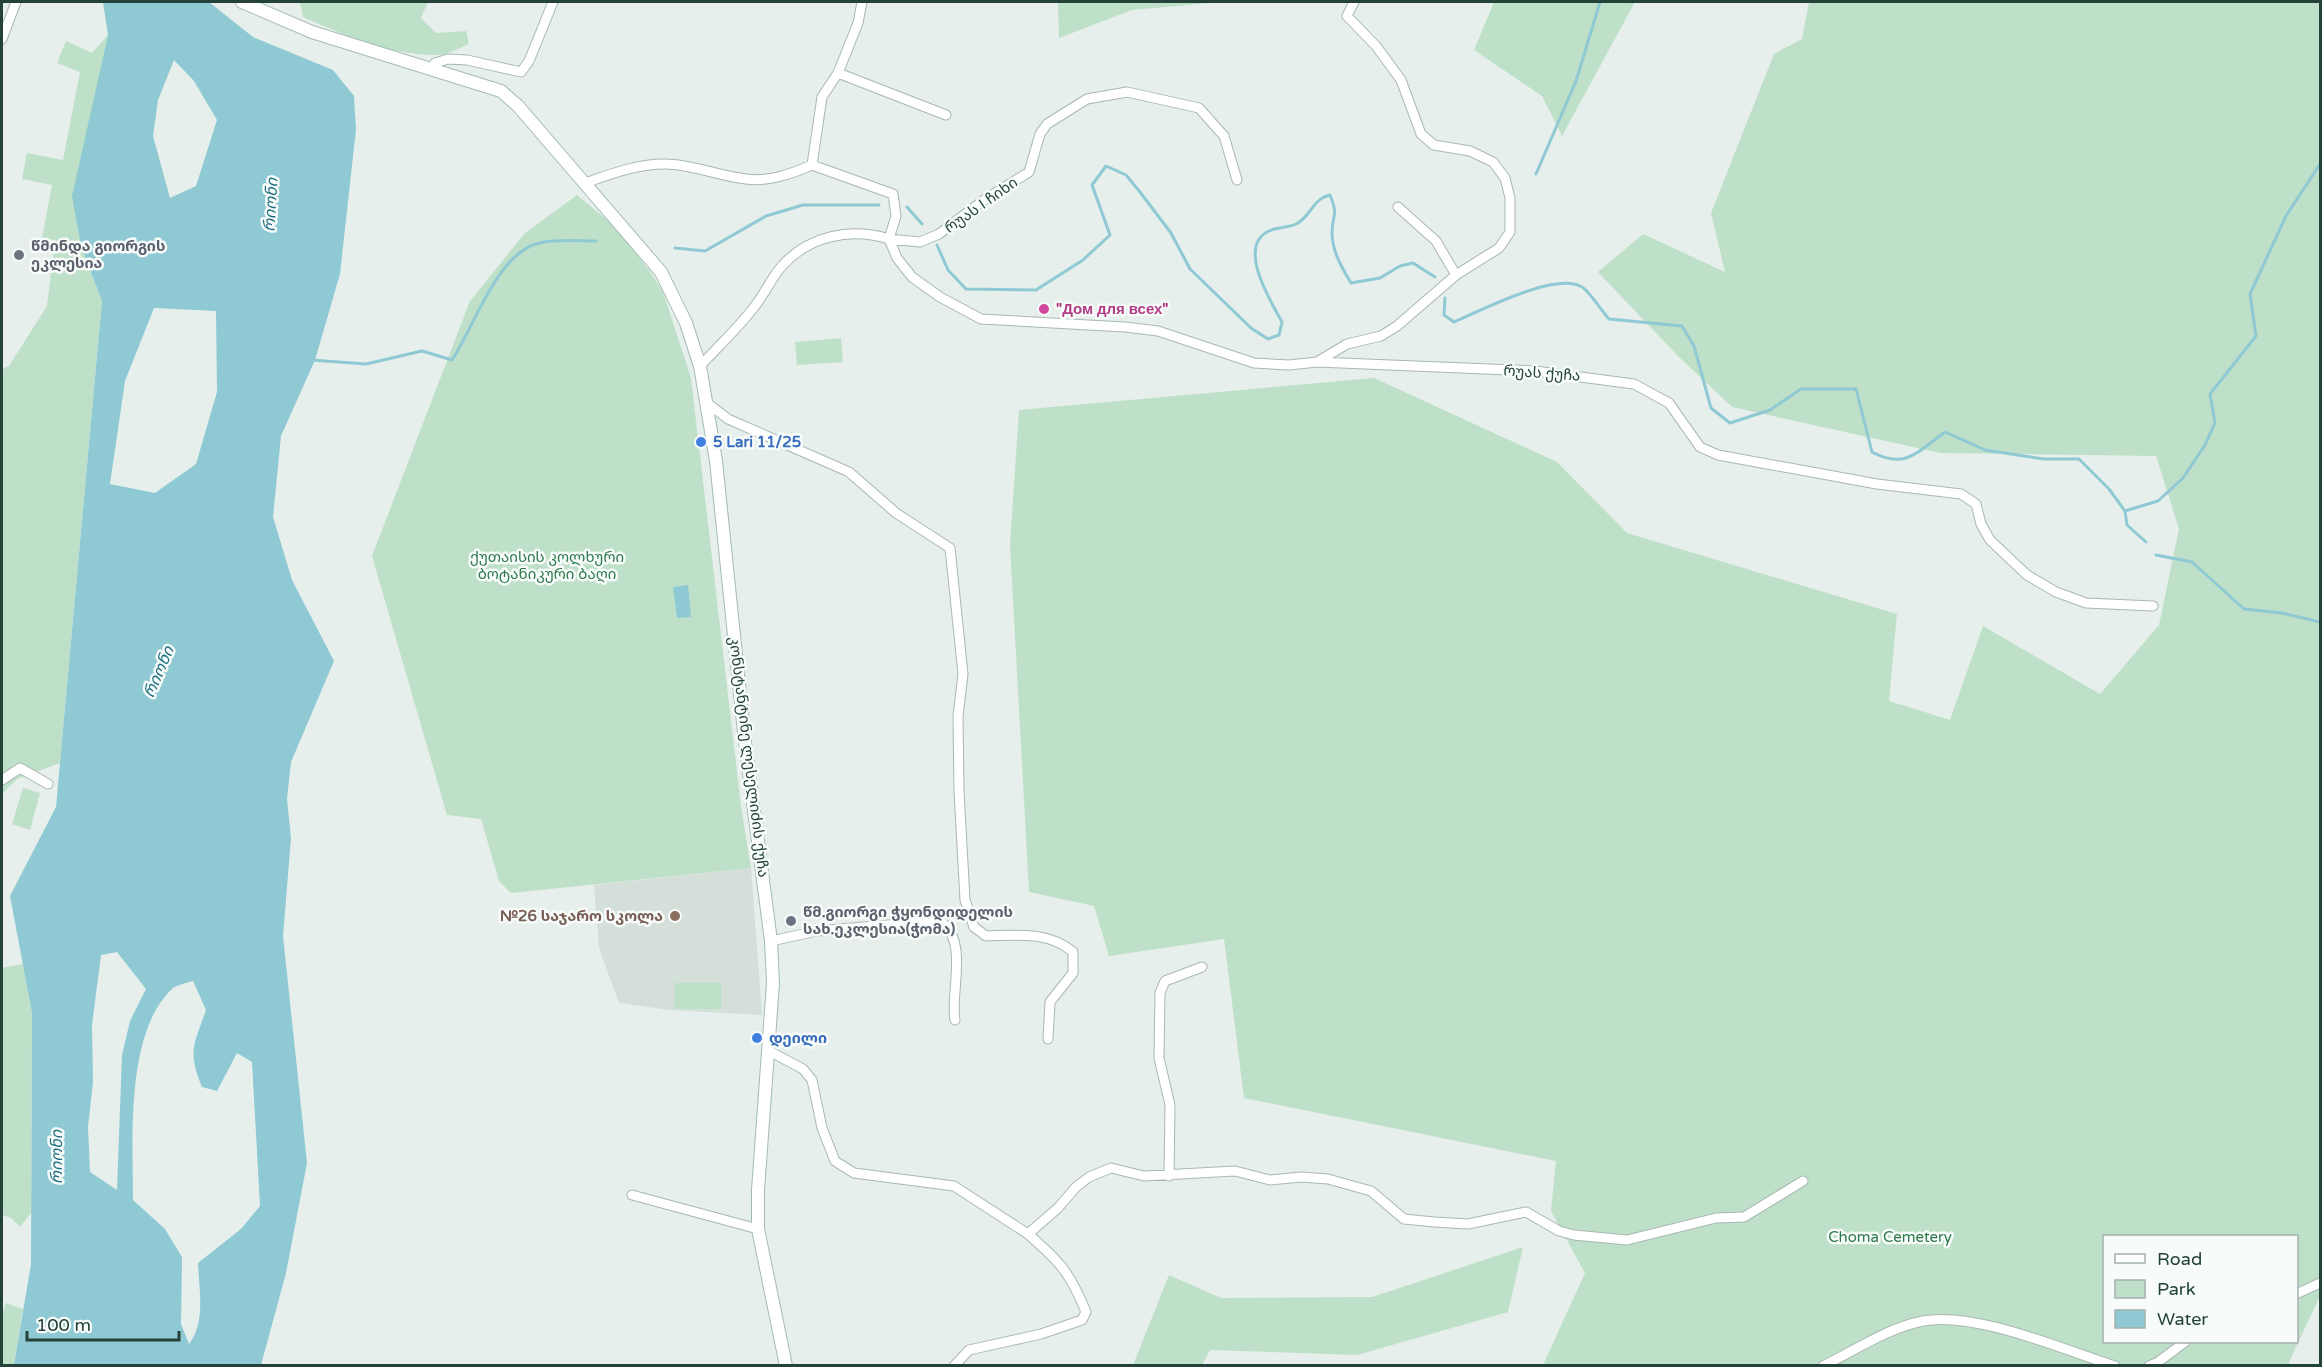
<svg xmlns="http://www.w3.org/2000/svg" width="2322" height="1367" viewBox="0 0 2322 1367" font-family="'Varela Round','Noto Sans Georgian',sans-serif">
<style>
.built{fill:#d4dfda}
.green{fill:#bfe0c8;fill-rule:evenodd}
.water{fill:#8ec9d4;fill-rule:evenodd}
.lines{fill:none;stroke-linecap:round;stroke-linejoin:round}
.stream{stroke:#8ec9d4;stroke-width:3}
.minor-casing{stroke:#a8b8b2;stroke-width:11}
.secondary-casing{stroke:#a4bbb3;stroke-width:14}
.minor{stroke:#fff;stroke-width:9}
.secondary{stroke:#fff;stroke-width:12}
.worship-dot{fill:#6b7280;stroke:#f7fbf9;stroke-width:2}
.hotel-dot{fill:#d1479c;stroke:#f7fbf9;stroke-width:2}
.shop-dot{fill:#3f7fe0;stroke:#f7fbf9;stroke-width:2}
.education-dot{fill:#8d6e63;stroke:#f7fbf9;stroke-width:2}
.labels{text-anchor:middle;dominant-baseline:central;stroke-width:5;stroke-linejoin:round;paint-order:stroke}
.street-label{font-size:15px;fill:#24423a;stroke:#f7fbf9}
.worship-label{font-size:15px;font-weight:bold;fill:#5b616d;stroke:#f7fbf9;text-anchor:start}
.hotel-label{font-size:15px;font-weight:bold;fill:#b23c85;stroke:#f7fbf9;text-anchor:start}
.shop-label{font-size:15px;font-weight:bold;fill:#366cbe;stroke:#f7fbf9;text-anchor:start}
.park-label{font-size:15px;fill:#2d7a4b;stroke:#f7fbf9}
.education-label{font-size:15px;font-weight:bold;fill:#785e54;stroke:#f7fbf9;text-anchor:end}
.water-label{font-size:16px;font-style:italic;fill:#1c6f80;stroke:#f7fbf9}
</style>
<rect width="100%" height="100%" fill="#e6efeb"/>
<path class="built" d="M751,868L762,1015L669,1010L619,1003L599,948L594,885Z"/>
<path class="green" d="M300,2H432L427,4L421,18L436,33L466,31L469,44C459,48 447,55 438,55C392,56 344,35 303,17Z
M1058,2H1221L1132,10L1059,38Z
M1494,2H1635L1562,136L1542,96L1474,50Z
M1809,2H2320V1296L2289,1362L2291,1365H1543L1585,1273L1551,1211L1556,1161L1244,1098L1224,939L1109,956L1094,906L1029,892L1010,545L1019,410L1374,378L1557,462L1627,533L1897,614L1889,701L1950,720L1983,626L2100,694L2159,625L2179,529L2156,456L1940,453L1732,407L1679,357L1598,272L1643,234L1725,272L1711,213L1774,54L1802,39ZM2104,1236H2296V1342H2104Z
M108,35L96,92L81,246L102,301L60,763L17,779L2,794V369L9,366L47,306L55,240L42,238L52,185L22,179L27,153L63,160L80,72L57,63L66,41L92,53Z
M577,195L611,223L649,270L663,292L691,378L741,806L751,868L511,893L499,881L481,819L447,815L372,556L470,301L525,233Z
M841,338L843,362L797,365L795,342Z
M23,788L40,793L30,830L12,824Z
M23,964L32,1013L31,1213L20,1227L11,1218L2,1215V968Z
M675,983H721V1009H674Z
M1523,1247L1508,1312L1357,1355L1210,1350L1202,1365H1133L1169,1275L1221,1298L1372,1297Z
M6,1303L23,1309L14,1365H2V1315Z"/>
<path class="water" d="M103,2H209L253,37L333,70L354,96L356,129L340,274L315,360L281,436L273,517L292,580L334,661L291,762L287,799L291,838L283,936L307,1163L286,1273L261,1365H14L31,1264L32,1013L10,896L56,807L102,301L81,246L72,196L108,35ZM174,60L194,81L217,120L196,186L170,198L153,136L158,100ZM154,308L216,311L217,392L196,464L155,493L110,484L125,381ZM117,952L146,989L130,1021L122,1055L117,1190L90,1172L88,1127L93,1082L92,1025L101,955ZM193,981L206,1010C194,1045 187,1050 202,1087L217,1091L237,1053L252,1062L260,1206L241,1229L198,1263C199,1289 206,1322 189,1344L181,1324L182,1257L165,1229L133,1200C133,1141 125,1033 172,989C176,985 187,983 193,981Z
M688,585L691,617L677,618L673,587Z"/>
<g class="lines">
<path class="stream" d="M1536,174L1576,81L1600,2
M907,207L922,224
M937,245L948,270L966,289L1036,290L1083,260L1110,235L1092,185L1106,166L1126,175L1140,192L1171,233L1190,269L1251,328L1268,339L1279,335L1282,322C1271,302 1236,246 1269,231C1277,227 1288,228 1296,224C1311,217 1312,199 1330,195C1339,217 1332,214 1332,233C1332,251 1342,268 1351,283L1380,278L1400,266L1413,263L1435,277
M675,248L705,251L766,216L803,205H879
M1445,298L1444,315L1454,322C1480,311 1556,271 1582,287C1589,291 1602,311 1609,319L1682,326L1694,346L1711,408L1730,423L1770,410L1801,389H1856L1872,452C1906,470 1917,452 1945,432L1985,450L2044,459H2079L2109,489L2125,511L2158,501L2183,478L2205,445L2215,423L2210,394L2256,336L2250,294L2286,216L2320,164
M311,360L366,364L422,351L452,360C474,327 498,251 540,243C558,239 578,241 596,241
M2125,511L2127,525L2146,542
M2156,555L2192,562L2244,609L2282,613L2320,622"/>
<g class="minor-casing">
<path id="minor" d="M2,39L16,2
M431,68L435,63L448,59L467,60L521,72L529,61L553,2
M838,73L946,115
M812,165L822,97L838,73L858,23L862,2
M1237,180L1224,136L1199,108L1127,92L1087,99L1047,124L1040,134L1029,172L984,200L939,234L920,242L889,239L897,258L912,277L940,297L981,319L1125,327L1158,331L1254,363L1289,365L1317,362L1535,371L1634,384L1669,403L1700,447L1718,455L1877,484L1961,494L1976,504L1981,524L1990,540L2027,575L2056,592L2086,603L2153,606
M585,183C611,174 637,164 665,164C692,164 718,176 746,179C769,182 791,174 812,165L893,194L896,216L889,239C850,227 808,236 781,267C771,279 765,293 755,306C739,327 718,347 700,366
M1398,207L1436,241L1456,275
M1317,362L1347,344L1381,336L1397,326L1456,275L1499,248L1510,232V198L1505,178L1493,162L1470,151L1434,145L1421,134L1401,80L1376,46L1347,16L1354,2
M706,402L728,419L849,472L896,513L950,548L963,674L958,716L959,791L965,900L974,927L986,936C1017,935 1049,931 1073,952V973L1050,1002L1048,1039
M2,780L20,768L48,784
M771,941L817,931L934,921L943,923C968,944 950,994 955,1020
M769,1051L803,1069L812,1080L822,1128L835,1161L854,1173L954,1186L1028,1234L1058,1208L1076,1187L1089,1177L1111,1168L1144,1176L1235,1171L1270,1180L1301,1177L1328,1179L1371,1191L1404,1219L1434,1222L1468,1224L1526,1212L1559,1231L1574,1235L1627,1240L1716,1218L1744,1217L1803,1181
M1169,1176L1170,1105L1159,1058L1160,993L1165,981L1202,967
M632,1195L758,1229
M2296,1294L2320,1283
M954,1366L969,1350L1041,1334L1082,1320L1086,1312C1070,1272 1059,1261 1028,1234
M1823,1366C1856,1350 1887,1328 1923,1321C1975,1311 2064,1350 2115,1366
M2149,1366L2158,1362L2185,1342"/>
</g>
<g class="secondary-casing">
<path id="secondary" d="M242,2L312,32L501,91L518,106L661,272L686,323L700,366L716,461L745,742L771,941L773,983L758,1190V1229L786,1366"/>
</g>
<use href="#minor" class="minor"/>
<use href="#secondary" class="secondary"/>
</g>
<g class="worship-dot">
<circle cx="19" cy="255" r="6"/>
<circle cx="791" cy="921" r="6"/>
</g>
<circle class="hotel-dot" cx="1044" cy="309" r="6"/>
<g class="shop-dot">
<circle cx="701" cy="442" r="6"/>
<circle cx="757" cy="1038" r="6"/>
</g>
<circle class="education-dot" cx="675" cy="916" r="6"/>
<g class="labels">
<g class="street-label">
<text transform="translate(981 205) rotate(-35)">რუას I ჩიხი</text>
<text transform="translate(1542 373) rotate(4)">რუას ქუჩა</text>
<text transform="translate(749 757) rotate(83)">კონსტანტინე ლესელიძის ქუჩა</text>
</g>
<g class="worship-label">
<text x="31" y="246">წმინდა გიორგის<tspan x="31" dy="17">ეკლესია</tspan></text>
<text x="803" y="912">წმ.გიორგი ჭყონდიდელის<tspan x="803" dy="17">სახ.ეკლესია(ჭომა)</tspan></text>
</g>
<g class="hotel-label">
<text x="1056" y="309">"Дом для всех"</text>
</g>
<g class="shop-label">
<text x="713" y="442">5 Lari 11/25</text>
<text x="769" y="1038">დეილი</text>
</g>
<g class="park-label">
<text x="547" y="557">ქუთაისის კოლხური<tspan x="547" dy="17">ბოტანიკური ბაღი</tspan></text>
<text x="1890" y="1237">Choma Cemetery</text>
</g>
<g class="education-label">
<text x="663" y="916">№26 საჯარო სკოლა</text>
</g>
<g class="water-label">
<text transform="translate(271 205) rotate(-87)">რიონი</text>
<text transform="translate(159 672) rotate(-67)">რიონი</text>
<text transform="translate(57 1157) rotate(-90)">რიონი</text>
</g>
</g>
<rect width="2322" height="1367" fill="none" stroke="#24423a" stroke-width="6"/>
<rect x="2103" y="1235" width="195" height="108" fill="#f7fbf9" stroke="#a3b1ad" stroke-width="1.5"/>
<rect x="2115" y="1254" width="30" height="9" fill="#ffffff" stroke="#a3b1ad" stroke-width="1.5"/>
<text x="2157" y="1265" font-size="18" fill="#24423a">Road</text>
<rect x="2115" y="1280" width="30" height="18" fill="#bfe0c8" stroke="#a3b1ad" stroke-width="1.5"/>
<text x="2157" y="1295" font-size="18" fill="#24423a">Park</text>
<rect x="2115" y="1310" width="30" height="18" fill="#8ec9d4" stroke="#a3b1ad" stroke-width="1.5"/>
<text x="2157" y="1325" font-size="18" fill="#24423a">Water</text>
<path d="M27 1331v9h152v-9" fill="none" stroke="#24423a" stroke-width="3"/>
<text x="36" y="1331" font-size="18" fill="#24423a" stroke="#f7fbf9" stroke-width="4.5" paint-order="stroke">100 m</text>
</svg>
